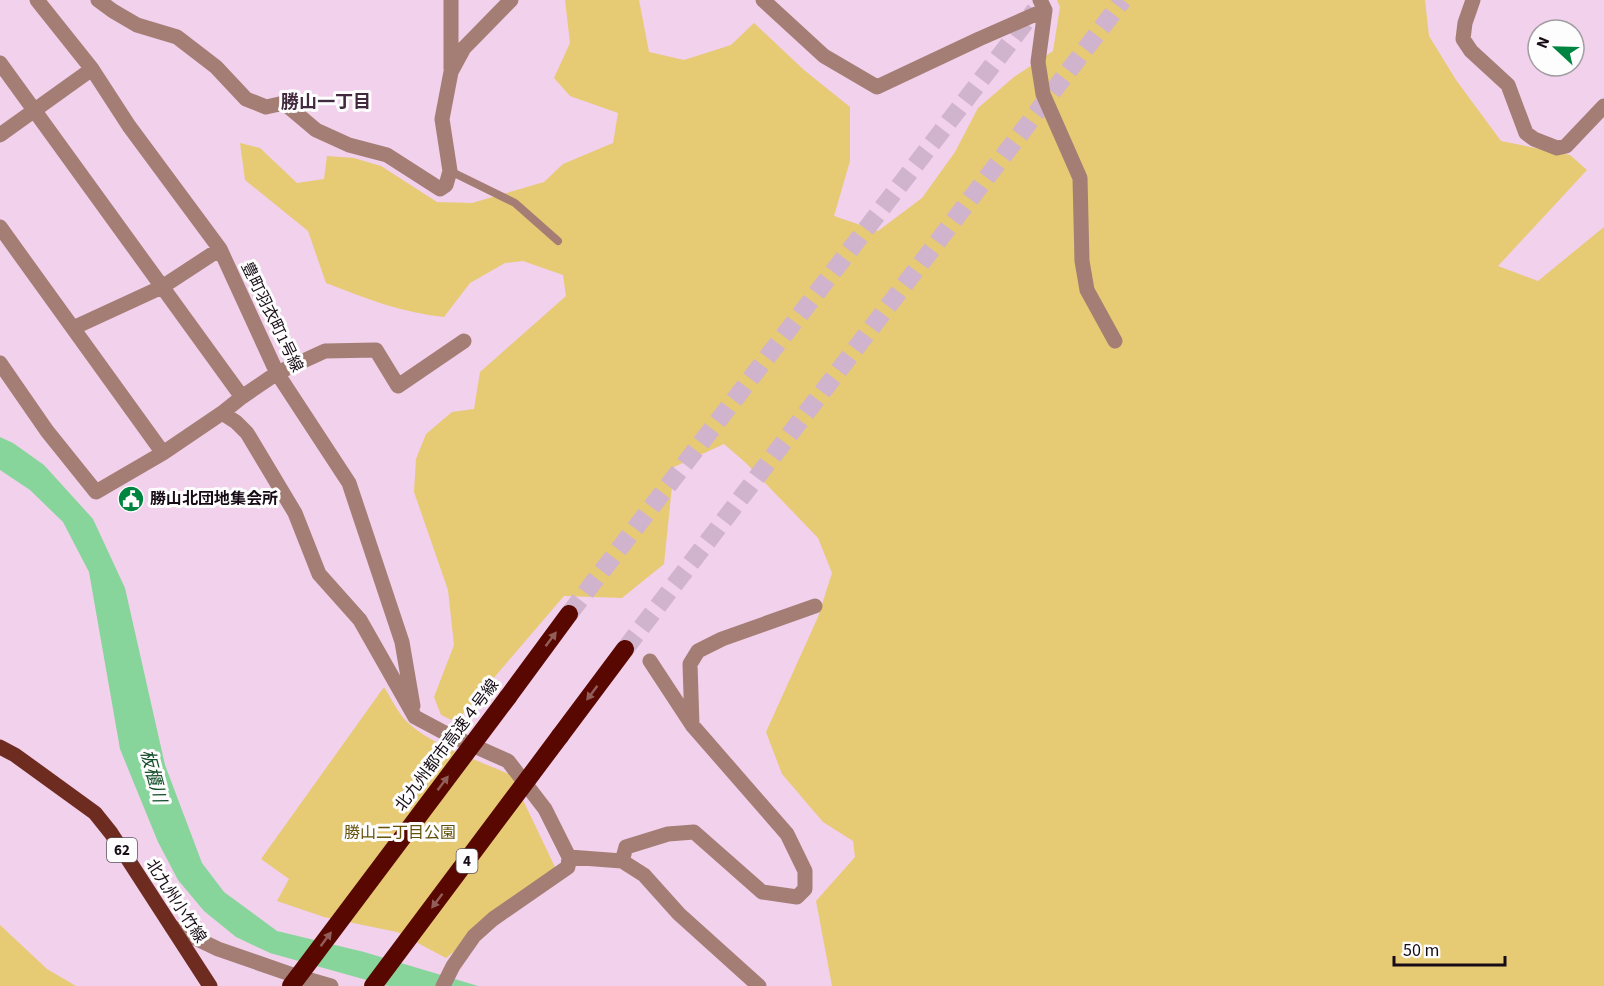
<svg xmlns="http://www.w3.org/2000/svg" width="1604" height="986" viewBox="0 0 1604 986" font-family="'Source Sans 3','Noto Sans JP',sans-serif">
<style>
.green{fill:#e7ca74}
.water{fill:#87d59b}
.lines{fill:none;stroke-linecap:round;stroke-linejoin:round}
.motorway-tunnel{stroke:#d0b3cc;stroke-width:18;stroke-dasharray:18 9;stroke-linecap:butt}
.service{stroke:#a47d75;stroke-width:8}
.minor{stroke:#a47d75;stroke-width:15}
.primary{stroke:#6e2c21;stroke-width:15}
.motorway{stroke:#580800;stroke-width:18}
.motorway-bridge{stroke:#580800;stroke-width:18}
.oneway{fill:#925e59}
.labels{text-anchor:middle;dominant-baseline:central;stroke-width:6;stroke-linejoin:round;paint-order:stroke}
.shield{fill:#fdfdfd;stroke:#5c545b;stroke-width:1.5}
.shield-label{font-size:15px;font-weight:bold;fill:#170c16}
.street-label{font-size:16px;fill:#170c16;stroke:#fdfdfd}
.poi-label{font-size:16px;font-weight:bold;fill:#170c16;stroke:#fdfdfd;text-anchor:start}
.park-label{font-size:16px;fill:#64510a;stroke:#fdfdfd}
.neighbourhood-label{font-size:18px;font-weight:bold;fill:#42293e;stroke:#fdfdfd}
.water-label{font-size:18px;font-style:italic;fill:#124c28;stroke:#fdfdfd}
</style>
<rect width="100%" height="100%" fill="#f1d1ec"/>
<path class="green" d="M565,0H639L649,52L684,60L731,45L754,23L804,70L850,107V161L834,216L878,231L922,198L955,152L978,108L1014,77L1053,51L1060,7L1057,0H1425L1429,36L1456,80L1501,141L1570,155L1587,170L1498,266L1538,281L1604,227V986H832L816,901L855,857L853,841L823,822L782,774L766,732L818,617L832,573L818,538L746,463L724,444L674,467L664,564L622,598L564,596L456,722L441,715L434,697L454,645L448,590L414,492L416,459L426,434L452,412L474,409L480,372L566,296L563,275L523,261L505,263L470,283L444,317C403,313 364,298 326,283L308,231L245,180L240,143L260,148L297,183L324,179L327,156L354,158L381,166L437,202L472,203L544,182L563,164L613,143L618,113L570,96L554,78L570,43Z
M384,687C391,698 398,713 407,722C434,747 478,760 511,775L555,867L553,872L446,958L397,932L324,917L277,901L289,879L261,859Z
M0,925L47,969L76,986H0Z"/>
<path class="water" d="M0,437L13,443L44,465L93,519L125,588L165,765L202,863L224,892L277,931L364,952L478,986H388L270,953L236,937L204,911L178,880L158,842L120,749L89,572L63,522L30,490L0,470Z"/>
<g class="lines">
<path class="motorway-tunnel" d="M569,614L1035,10
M625,649L1123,0"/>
<path class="service" d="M450,171L515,203L558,241"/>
<path class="minor" d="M37,0L92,69L129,126L220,249L277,373L349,483L402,642L413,706
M98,0L113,11L137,25L177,37L216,67L246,99L266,107L284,103L316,130L349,145L387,155L440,189L446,185L450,171L442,119L451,72L464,48L511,0
M763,0L824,56L877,87L979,39L1045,10
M1040,0L1045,10L1038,62L1043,94L1080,178L1082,261L1087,290L1115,341
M1473,0L1465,23L1463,39L1471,51L1508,85L1526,133L1534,139L1557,148L1566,146L1604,106
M0,63L242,397
M451,69V0
M0,135L92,69
M0,227L163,453
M73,328L162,287L220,249
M0,363L47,431L96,492L163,453L222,413L236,422L247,433L295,513L319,574L360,620L415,717L445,733L508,761L545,809L569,857L622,861L644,875L679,914L759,986
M222,413L242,397L277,373L325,351L376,350L398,386L464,341
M692,725L690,664L698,651L722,639L815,606
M622,861L626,847L668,834L694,832L762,892L797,897L805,889V871L787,834L692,725L650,661
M172,927L218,949L293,975L331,986
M443,986L453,966L474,936L493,919L568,867L569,857"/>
<path class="primary" d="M0,747L15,755L95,813L111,833L210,986"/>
<path class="motorway" d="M508,697L569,614
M560,736L625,649"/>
<path class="motorway-bridge" d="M291,986L508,697
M373,986L560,736"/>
</g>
<defs><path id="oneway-solid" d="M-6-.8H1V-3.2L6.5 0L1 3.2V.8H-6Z" transform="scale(1.5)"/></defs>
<g class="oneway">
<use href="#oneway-solid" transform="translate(551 639) rotate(-53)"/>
<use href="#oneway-solid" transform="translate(592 693) rotate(127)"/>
<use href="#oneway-solid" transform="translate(443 783) rotate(-53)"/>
<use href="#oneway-solid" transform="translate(437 901) rotate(127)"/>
<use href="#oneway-solid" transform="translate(326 939) rotate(-53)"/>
</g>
<defs>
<g id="civic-disc" transform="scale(1.35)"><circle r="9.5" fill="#008541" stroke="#fdfdfd"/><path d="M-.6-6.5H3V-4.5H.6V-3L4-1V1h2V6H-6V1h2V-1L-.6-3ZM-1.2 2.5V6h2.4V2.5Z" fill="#fff"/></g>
</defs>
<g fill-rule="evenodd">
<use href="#civic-disc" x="131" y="499"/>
</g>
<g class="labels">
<g class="shield">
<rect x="107" y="838" width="30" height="24" rx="4.5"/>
<rect x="456.5" y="849" width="21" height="24" rx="4.5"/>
</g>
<g class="shield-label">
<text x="122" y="850">62</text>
<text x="467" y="861">4</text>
</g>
<g class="street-label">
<text transform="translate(272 317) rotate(64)">豊町羽衣町1号線</text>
<text transform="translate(447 745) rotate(-53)">北九州都市高速４号線</text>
<text transform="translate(176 901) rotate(57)">北九州小竹線</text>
</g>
<g class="poi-label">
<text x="150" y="499">勝山北団地集会所</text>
</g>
<g class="park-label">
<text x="400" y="833">勝山二丁目公園</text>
</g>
<g class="neighbourhood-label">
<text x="326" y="102">勝山一丁目</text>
</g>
<g class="water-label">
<text transform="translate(153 776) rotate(75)">板櫃川</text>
</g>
</g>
<g transform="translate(1556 48) rotate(292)"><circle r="28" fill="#fdfdfd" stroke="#a19da1" stroke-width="1.5"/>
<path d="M0-4.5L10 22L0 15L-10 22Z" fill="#008541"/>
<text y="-9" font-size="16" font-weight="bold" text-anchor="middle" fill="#170c16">N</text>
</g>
<path d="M1394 956v9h111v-9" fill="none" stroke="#170c16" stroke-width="3"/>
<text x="1403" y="956" font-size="18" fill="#170c16" stroke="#fdfdfd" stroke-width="4.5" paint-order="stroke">50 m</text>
</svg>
